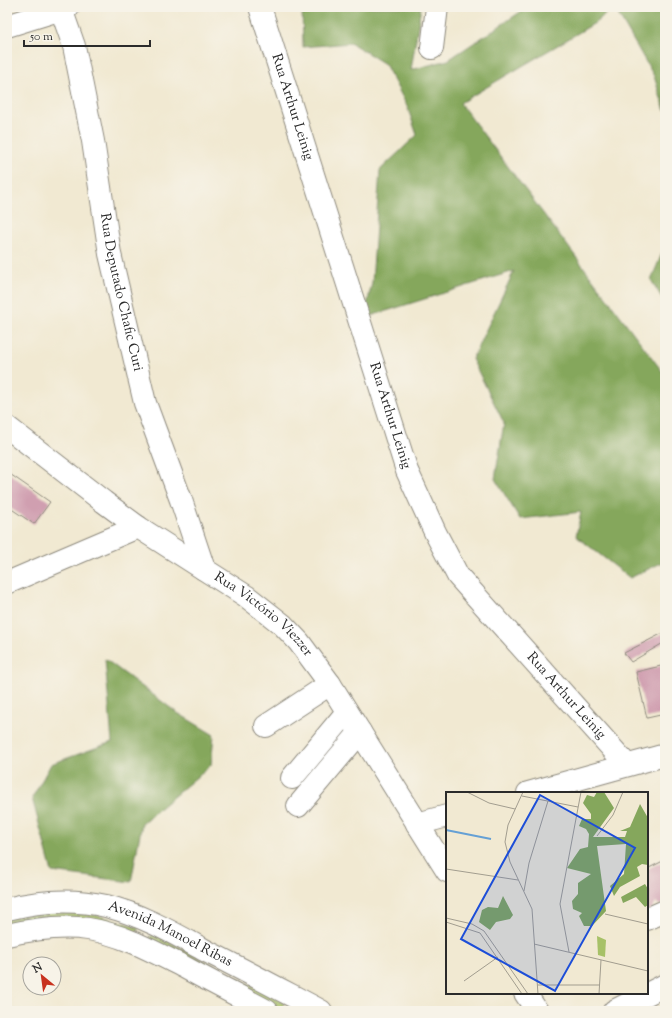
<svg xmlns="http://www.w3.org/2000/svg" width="672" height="1018" viewBox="0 0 672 1018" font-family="'Sorts Mill Goudy',serif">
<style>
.green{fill:#a7c167;stroke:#697649}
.forest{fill:#85a75c;stroke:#586944}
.building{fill:#d09fb0}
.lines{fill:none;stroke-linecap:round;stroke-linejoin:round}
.minor-casing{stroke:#8e8a7e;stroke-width:24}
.major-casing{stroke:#8e8a7e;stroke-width:24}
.minor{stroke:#fff;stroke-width:22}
.major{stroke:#fff;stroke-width:22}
.labels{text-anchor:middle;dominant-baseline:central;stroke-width:4;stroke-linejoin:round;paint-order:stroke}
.street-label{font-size:14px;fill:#2b2b2b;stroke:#f7f3e8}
.inset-river{fill:none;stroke:#65a0d5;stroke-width:2}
.inset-road{fill:none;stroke:#a29d8f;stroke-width:1}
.view{fill:#1d4ed8;fill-opacity:0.15;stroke:#1d4ed8;stroke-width:2}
.inset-edge{fill:none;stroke:#2b2b2b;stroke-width:2}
</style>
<rect width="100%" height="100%" fill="#f7f3e8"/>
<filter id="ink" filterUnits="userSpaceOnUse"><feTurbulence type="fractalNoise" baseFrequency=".025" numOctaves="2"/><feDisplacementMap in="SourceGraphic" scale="8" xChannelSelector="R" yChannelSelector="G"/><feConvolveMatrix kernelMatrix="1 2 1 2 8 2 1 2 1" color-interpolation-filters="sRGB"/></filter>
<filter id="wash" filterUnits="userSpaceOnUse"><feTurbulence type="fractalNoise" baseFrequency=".012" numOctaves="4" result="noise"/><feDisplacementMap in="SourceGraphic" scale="16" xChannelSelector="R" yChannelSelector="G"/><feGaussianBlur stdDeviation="0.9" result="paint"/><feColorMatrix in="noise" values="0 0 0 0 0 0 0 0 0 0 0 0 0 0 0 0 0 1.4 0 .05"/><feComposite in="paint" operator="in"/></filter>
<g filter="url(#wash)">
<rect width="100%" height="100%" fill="#f1e9d2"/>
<path class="green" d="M46,912L72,913L95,915L138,927V931L133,933L74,918L42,917L7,924V918Z
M154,934L284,1003L283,1007L279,1008L150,941V937Z"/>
<path class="forest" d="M302,7H421L411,70L448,60L528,7H614L595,23L460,103L665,375V561L630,578L576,536L581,512L520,519L495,479L504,423L472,359L514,271L364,318L372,283L380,170L417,135L407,106L385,64L351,43L303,47Z
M614,7H665V111L654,76Z
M665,246V303L651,280Z
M105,659L176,712L214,735L211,765L142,823L131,882L52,872L32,798L51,764L112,742Z"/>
<g id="blocks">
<path class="building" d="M7,472L50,502L34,524L7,506Z
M665,632V642L631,662L624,653Z
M665,665V714L647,718L636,672Z
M665,860V904L659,905L656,902L647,916V869Z"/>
</g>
</g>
<g filter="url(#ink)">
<use href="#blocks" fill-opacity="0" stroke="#8e8a7e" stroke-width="1"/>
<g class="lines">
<g class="minor-casing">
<g id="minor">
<path id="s1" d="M260,7L407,471L435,532L458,576L627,765"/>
<path id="s2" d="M61,9L74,46L93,141L110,254L145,403L181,500L204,569"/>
<path d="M7,26L68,7"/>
<path d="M432,48L437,7"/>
<path id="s3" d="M7,427L104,502L138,527L246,596L283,625L299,642L330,684L447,871"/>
<path d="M7,583L138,527"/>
<path d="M266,726L330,684"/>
<path d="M292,778L347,712"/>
<path d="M528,793L665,755"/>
<path d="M298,806L360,732"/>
<path d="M417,824L447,816"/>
<path d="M647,919L665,911"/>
<path d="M525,993L537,1011"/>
<path d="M614,1011L665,985"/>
</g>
</g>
<g class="major-casing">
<g id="major">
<path id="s4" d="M7,909C39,901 74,899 106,906C143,915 175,934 208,952C246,971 283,991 321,1011"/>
<path d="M7,935C34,929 61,925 88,929C122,934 154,952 184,967C211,982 239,996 267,1011"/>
</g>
</g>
<use href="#minor" class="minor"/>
<use href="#major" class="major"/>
</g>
</g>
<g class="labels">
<g class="street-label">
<text stroke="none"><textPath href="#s1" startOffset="105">Rua Arthur Leinig</textPath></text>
<text stroke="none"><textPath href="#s2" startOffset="290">Rua Deputado Chafic Curi</textPath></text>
<text stroke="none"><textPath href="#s1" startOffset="429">Rua Arthur Leinig</textPath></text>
<text stroke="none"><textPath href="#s3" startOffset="318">Rua Victório Viezzer</textPath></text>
<text stroke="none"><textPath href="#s1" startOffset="765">Rua Arthur Leinig</textPath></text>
<text stroke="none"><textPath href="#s4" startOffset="170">Avenida Manoel Ribas</textPath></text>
</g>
</g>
<g transform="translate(446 792)">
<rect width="202" height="202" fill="#f1e9d2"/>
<path d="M151,144L160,148L159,165L152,163Z" fill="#a7c167"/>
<path d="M151,0H158L168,16L147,45H179L181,39H174L184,35L194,12L202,26V73L196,72L191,75L194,84L174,95L168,104L164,94L178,82L180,52L151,54L160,119L146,134H138L133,124L136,121L127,117L126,109L132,102V91L145,82L121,76L134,57L142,55L143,42L140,37L133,34L136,27H145V22L137,11L141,3L148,5ZM199,92L202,97V113L199,115L190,105L177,111L175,105ZM57,104L67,123L64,127L50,130L44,138L33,130L36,118L42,115L52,116Z" fill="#85a75c"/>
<path class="inset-river" d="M0,38L45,47"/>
<path class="inset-road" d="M21,0L43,11L69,17M77,0L62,33L59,50L64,70L86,117L92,202M76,4L132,15M151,44L167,23L177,0M0,77L72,88M78,99L83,71L102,9M159,122L202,132M0,126L26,132L38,139L82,202M0,130L34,141L76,202M88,152L202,179M123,160L114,112L135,0M18,189L52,165M91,193H154M153,202L155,168"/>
<path class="view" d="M94,3L189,56L109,199L15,147Z"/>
<rect width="202" height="202" class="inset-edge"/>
</g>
<rect width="672" height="1018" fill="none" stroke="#f7f3e8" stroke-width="24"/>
<g transform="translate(42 976) rotate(331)"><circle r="19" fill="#f7f3e8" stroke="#a5a39c"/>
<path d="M0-3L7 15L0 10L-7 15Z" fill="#c8321e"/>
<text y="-6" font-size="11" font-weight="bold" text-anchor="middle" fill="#2b2b2b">N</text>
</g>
<path d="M24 40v6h126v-6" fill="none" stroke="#2b2b2b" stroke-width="2"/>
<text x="30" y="40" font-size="12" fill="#2b2b2b" stroke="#f7f3e8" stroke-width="3" paint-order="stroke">50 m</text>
</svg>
